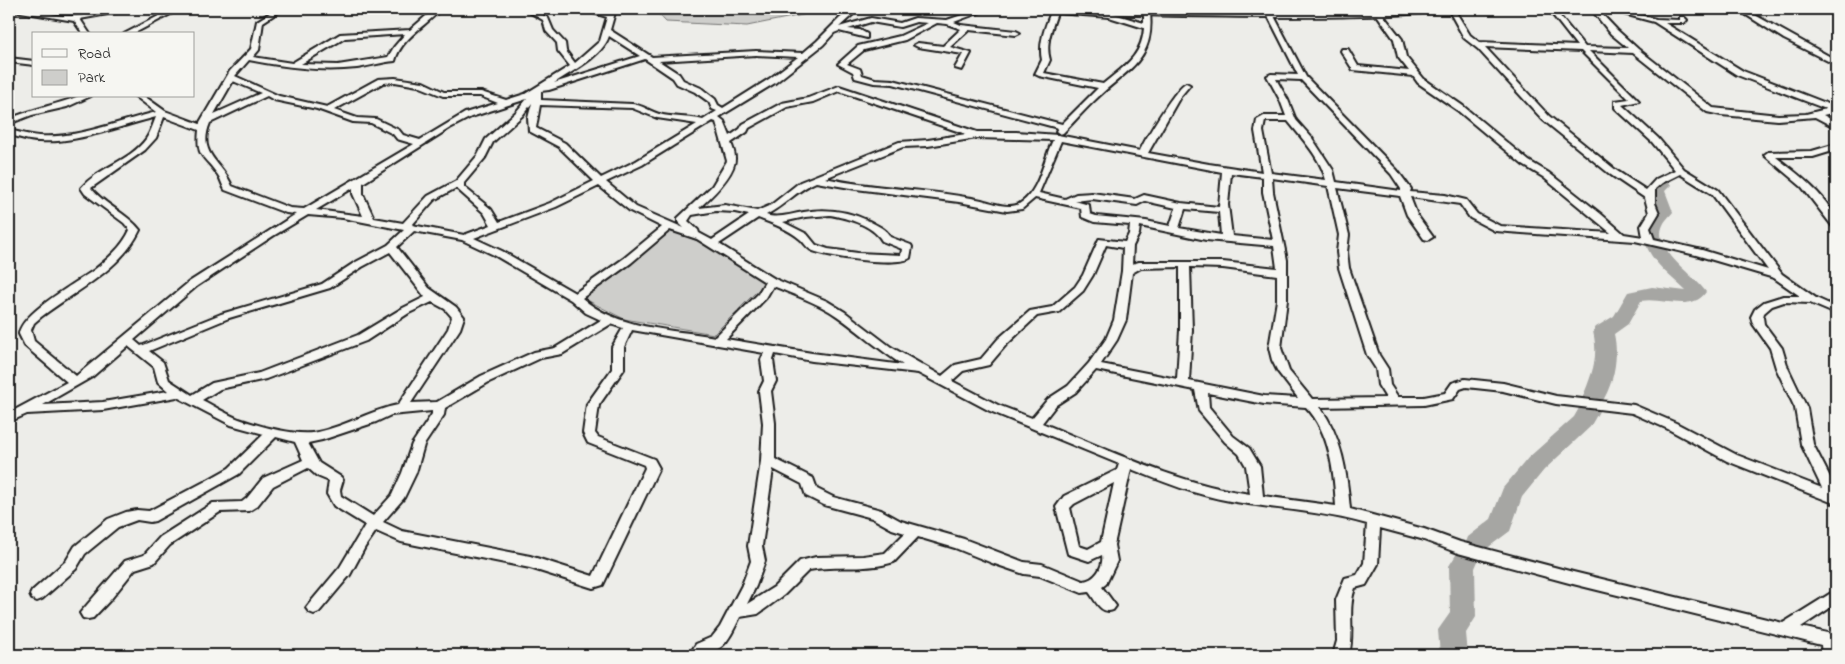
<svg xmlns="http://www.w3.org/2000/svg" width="1845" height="664" viewBox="0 0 1845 664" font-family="'Indie Flower',sans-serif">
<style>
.green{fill:#cececb;stroke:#757574}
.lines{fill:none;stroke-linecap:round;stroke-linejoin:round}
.river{fill:#a6a6a3;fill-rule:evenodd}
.minor-casing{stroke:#1c1c1c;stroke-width:4}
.tertiary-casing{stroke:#1c1c1c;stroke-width:4}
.minor{fill:#f6f6f2;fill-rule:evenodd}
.tertiary{fill:#f6f6f2;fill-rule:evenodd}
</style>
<rect width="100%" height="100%" fill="#edede9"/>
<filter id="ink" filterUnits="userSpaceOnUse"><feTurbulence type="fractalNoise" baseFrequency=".02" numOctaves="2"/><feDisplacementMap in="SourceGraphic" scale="10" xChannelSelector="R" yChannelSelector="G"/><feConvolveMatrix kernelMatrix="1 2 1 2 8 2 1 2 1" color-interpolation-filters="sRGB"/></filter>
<g filter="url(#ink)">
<path class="green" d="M654,9H813L807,14L747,26L666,22Z
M669,231C705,240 735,261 765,283L714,334L624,319L583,298Z"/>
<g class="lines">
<path class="river" d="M1663,180L1669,182L1671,185L1665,191L1673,212C1670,216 1665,220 1663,225C1651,250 1695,275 1706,292C1691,313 1663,297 1641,301L1628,324L1614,334C1619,357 1614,383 1601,404L1602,406L1590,427L1544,470L1522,497L1510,531L1482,552L1475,568L1476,617L1466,633L1468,655H1440L1438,630L1450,613L1449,566L1461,547L1465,545L1468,537L1491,519L1503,488L1528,458L1574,417L1583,401L1582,399C1592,373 1599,359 1593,331L1596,327L1614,316L1628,292L1652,287L1686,291C1663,269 1626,243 1655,211L1648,190L1657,182Z"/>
<g class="minor-casing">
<path id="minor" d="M12,9C32,9 56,17 74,16C94,15 114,8 135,9L80,19L90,34H83L74,21L15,11Z
M172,9H180L133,34H124Z
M276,9H283L263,22L259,50L253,57L292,63L340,34L410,30L434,9H441C426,26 401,38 395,61C382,62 370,66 357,68C321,72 285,67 249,60L235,76L279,96L327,107L378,79L395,78L423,82L444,92H481L506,100L525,94L570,66L558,51L557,43L546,31L543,20L524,9H532L548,18L553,30L565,43L566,51L575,63L600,41L607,17L580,9H590L608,13L610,9H616L610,30L652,57L756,51L803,53L817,41L840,18L852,9H859L839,27L871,18L900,23L915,18L947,20L980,9H989L954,22L961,25L1016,31L1020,33L1016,35L969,30L950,47L971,53L962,70L955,68L963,54L918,47L914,45L918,43L943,46L961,29L947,24L937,23L905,40L864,50L847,64L860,69L862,75L875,79L893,80L1062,124L1098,88L1039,76L1035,74L1042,60C1038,43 1046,25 1052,9L1110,13L1144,23V13L1147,11L1150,13C1155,61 1127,69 1096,99C1084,110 1074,122 1063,133L1060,134L1056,131L1058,128L893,84L874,83L855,78L853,72L838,64L858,46L900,36L928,23L916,22L900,27L871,22L848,29L860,30L867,34V38L839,31L834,33L823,45L775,83L719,117L724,121L730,136L740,129L743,124L782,103L808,98L839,86L977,132H1016L1058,135L1140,151C1145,139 1176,87 1186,83L1190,85L1180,97L1148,153L1209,164L1262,172L1255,131L1257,120L1264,116H1286L1280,100L1267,76L1271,74L1298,75L1267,14L1270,12L1273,14L1306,77L1397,170L1411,189L1410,192L1445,195L1466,200L1477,214L1500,226L1611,233L1543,177L1523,165L1457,110L1418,83L1413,76L1353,70L1341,51L1342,49H1348L1358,66L1409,71L1398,57L1394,39L1375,12L1378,10L1380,11L1402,39L1406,57L1424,79L1463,106L1529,161L1549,173L1601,214L1624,234L1643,237L1641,226L1649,213L1645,198L1611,175L1543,120L1478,49L1464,38L1448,9H1454L1470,35L1479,42L1577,46L1548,9H1554L1585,47L1628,48L1611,34L1591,9H1597L1617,30L1638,49L1713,108L1778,115L1806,114L1826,109L1737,75L1654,22L1605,9H1615L1656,19L1680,20V17H1684L1687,20L1684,23H1665L1743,71L1836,107V112L1823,115L1836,122V128L1815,117L1778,120L1721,115L1707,112L1633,53L1589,51L1639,101L1622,105L1658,138L1684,169L1718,190L1782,274L1816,298L1836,307V314L1810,303L1784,302L1772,306L1764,313L1763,317L1764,324L1782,348L1788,368L1807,408L1813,444L1836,489V504L1727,461L1668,429L1632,413L1556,404L1503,391L1466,387L1460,389L1453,399L1424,405L1320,407C1342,437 1347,473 1350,509L1424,529L1460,542L1573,572L1783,623L1836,590V604L1801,627L1836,635V655H1822L1821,645L1573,584L1458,553L1421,539L1380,528L1378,564L1366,585L1355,588C1347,610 1355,632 1349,655H1333L1337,641L1336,600L1345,578L1357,575L1364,563L1367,524C1322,511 1275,509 1230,501C1196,495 1163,482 1131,469L1114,545L1117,561L1106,584L1102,587L1116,606L1113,610C1101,615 1096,601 1089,592L1082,593L1040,576L1024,574L992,563L955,548L918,537L894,562C866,571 837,565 809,570L784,595L758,614L740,617C727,644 722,655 689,655L696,644L712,637L720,627L742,585L751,561L748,546L761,461L763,423L759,391L764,381L761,360L764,353L632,330L624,347V369L599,405L595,433L598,437L654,459L659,468L603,585L593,588L530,568L401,542L376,531L365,547L350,575L319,612L314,614L309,612L306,608L309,604L340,567L365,525L334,506L327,494L329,481L317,476L308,468L273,486L257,506L249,511L220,512L170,545L154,563L135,569L111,599L93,618L88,619L83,618L80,613L125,561L144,555L160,537L213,503L242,502L247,498L263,478L303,460L295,442L276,437L239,474L155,521L150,522L137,520L118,527L85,554L76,569L42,599L37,601L32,599L30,595L32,591L66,561L75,546L108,519L126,512L137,510L149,511L204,482L229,468L264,434L231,425L177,397L103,410L27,414L9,422V413L67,382L25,346L19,334C21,313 76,283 94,270C108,259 122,247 130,230L124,223L85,194L81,188C99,167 130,161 146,139C151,132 153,124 156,117C120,126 76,144 39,141C29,141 19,137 9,135V130C19,132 28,135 39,136C76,139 120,121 156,112L135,96H144L165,111L200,124V122L230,71L251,49L257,21ZM1057,13L1109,17L1144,28C1142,57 1123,67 1103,84L1044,73L1050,60C1045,44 1052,28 1057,13ZM405,34L394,47L388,57L338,65L301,64L345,38ZM609,36L640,56L554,83C571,72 603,56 609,36ZM1485,47L1581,51L1629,99L1615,101V108L1652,142L1675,170L1656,179L1646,190L1617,171L1549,116ZM756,55L798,57L769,79L723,108L718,105L715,99L701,88L683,80L679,74L659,61ZM645,59L673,78L677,84L695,92L709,102L712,109L717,111L703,120C689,116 672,118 659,114C649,111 642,105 632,104L541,100V91L549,90ZM1276,79L1301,80L1391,174L1401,189V191L1336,182L1333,170L1312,138L1296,120L1288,100ZM233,81L261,93L214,114ZM395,82L418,86L443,96H480L498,103L465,113L420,140L403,135L399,130L376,119L357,118L334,110L383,83ZM839,91L966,134L928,140L899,142L800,182L771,205L757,211L725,205L699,208C710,198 736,174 735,158C735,153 733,148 731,143L747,132L749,128L787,107L813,102ZM267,96L274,100L317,109L353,122L371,123L393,134L397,139L414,144L304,209L290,208L232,186C222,161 197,155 210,123ZM527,99L516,112L486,139L478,155L456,181L428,196L403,223L374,218L363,194V183L450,128L471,117ZM532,103L528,118L529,131L559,147L594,181L550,203L499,222L491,209L464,187V183L485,158L493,142L522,116ZM540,105L632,108L657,118L697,124L636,161L601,178L565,143L536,128ZM164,117L199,130C196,159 204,154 218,175C221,179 222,185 225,190L286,213L296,214L189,282L76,376L34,341L31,330L34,323L41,317C75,291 121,270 140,230C127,213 104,205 91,188L145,150L156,138ZM713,121L716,122L727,161L712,186L678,218V222L684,228L636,207L606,182L642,165ZM1265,121H1288C1303,140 1320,157 1326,180L1271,173L1263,131ZM977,138L1053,140C1043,160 1040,192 1019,204C1007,210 989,201 977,199C927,189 875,189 825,178L903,147L928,146ZM1061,141L1222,172L1219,207L1181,203L1144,195L1135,199L1092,193L1076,194L1065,199L1039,193ZM1231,173L1263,177V192L1273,240L1232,236L1228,205ZM1680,174L1712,194L1768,270L1702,250L1654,239L1650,228L1659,213L1655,203V189L1662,183ZM1272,178L1328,186L1339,235L1337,252L1339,268L1367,355L1376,369L1378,385L1386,398L1312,399L1289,371L1281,348L1287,300V260L1273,192ZM816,182L856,189L959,202L1007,211L1022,209L1035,198L1081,208L1082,217L1094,222L1130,225L1129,234L1125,242L1099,239L1083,275L1075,287L1052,307L1030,311L998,339L981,359L955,365L942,376L891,347L845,312L827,301L775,279L719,244L758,218C771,223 789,229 800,239C804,242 806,247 811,250C825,257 898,267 910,258L912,247L911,245L890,237C887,229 876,225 869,221C848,211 827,208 804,212C791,214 778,219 766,215C784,206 797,190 816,182ZM599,186L630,211L662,227L623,259L575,293L502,251L474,238L556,207ZM353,188V194L363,216L316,210ZM456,188L484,213L491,225L464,235L412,225L434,200ZM1337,188L1400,196L1407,215L1424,239L1428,240L1433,237L1417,215L1410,197L1460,204L1470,218L1495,231L1635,241L1696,255L1774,278L1800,296H1783L1764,302L1755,309L1751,317L1753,324L1770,348L1776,368L1795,408L1801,444L1822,488L1737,455L1676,423L1634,405L1556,396L1503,383L1465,379L1452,383L1445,393L1424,397H1398L1390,385L1388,369L1379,355L1349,268L1347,252L1349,235ZM1092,199L1137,205L1145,201L1176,208L1170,226L1146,221L1096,216L1090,214L1089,205L1075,201ZM1185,209L1219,212L1221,235L1179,228ZM716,211L735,212L749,215L712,240L699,233L698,230L688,221L692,215ZM308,215L343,218L404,230L388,245L354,263L322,284L221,314L141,346L134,340L197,286L273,236ZM830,215C847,218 873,225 882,241L902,249L901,255L858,253L828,249L816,245L807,234L783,222L805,217ZM1140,226L1206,240L1274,246L1277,268L1223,262H1139L1132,264L1133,246L1139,234ZM670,230L697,239L765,282L758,294L715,337C670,329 617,329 582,298L631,263ZM414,231L462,240L494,255L571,300L586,313L601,320L555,348L534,352L481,376L437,402L411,403L460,329L464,317L456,307L429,288L397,247ZM1106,245L1123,248L1122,271L1114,320L1106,339L1089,363L1068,386L1048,399L1032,418L998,405L952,381L963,371L989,365L1006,345L1037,316L1059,312L1083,291L1093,275ZM390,252L425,297L401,309L358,335L259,373L212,383L192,395L169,380L163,362L149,351L229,318L330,288L362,267ZM1180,267V330L1177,379L1101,364L1117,340L1126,320L1132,273L1141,268ZM1190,267L1223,268L1277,275V300L1269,348L1272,360L1278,372L1298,398L1264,396L1189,381L1192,330ZM773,286C795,295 818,303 837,316C860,332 879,350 903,365L812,353L726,339L766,298ZM432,302L445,309L452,317L448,329L398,405C371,410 346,426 318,432C298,437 259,426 239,419C226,414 214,406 202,400L220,389L266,379L366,341L409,313ZM611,324L623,328L612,347V369L587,404L583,433L588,443L644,465L645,468L593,576L530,556L402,531L383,522L404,498L416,473L424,445L444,415L445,408L489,382L541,358L562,354ZM128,346L154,367L158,382L168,391L103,402L43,405L92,377ZM775,354L812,361L918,373L990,411L1119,464L1117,470L1064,496L1056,507L1068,554L1089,561L1102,555C1104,567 1095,580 1083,581L1042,564L1024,562L964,539L901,521L881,510L833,497L817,489L813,478L775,459V423L771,391L776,381L773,360ZM1096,370L1195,390L1199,411L1225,442L1239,454L1246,466L1250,494C1178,484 1109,450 1042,423L1056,405L1076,392ZM1208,393L1264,404L1306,407C1330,432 1334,472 1336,506L1263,496L1260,466L1249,448L1233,436L1209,407ZM432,411V414L412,444L402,473L392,495L373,516L341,496L340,490L343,480L341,477L319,463L308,443L322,440L376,422L391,415ZM773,469L802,484L806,496L824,505L872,518L892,529L905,533L885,553L863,556L816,557L800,561L774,587L747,604L756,586L765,561L762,546ZM1114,483L1101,542L1088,549L1079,546L1070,508L1074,504Z
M1737,9H1744L1836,60V65L1784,39Z
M9,58L34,61V65L9,62Z
M79,96H91L67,107L32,115L9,124V119C32,109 56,105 79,96Z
M1836,144V150L1813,157H1776C1795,172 1838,203 1836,228L1833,227L1802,187L1764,155L1768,152L1812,151Z"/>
</g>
<g class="tertiary-casing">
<path id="tertiary" d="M1051,9L1310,12L1440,9L1436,12C1379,17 1322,17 1265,17C1195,16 1125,16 1055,12Z"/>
</g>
<use href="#minor" class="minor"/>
<use href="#tertiary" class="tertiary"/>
</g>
</g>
<rect width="1845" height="664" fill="none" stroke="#f6f6f2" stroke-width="30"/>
<rect x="15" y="15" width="1815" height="634" fill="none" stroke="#1c1c1c" stroke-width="2" filter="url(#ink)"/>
<rect x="32" y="32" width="162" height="65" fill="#f6f6f2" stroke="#9f9f9c"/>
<rect x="42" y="49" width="25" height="8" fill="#f6f6f2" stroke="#9f9f9c"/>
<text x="78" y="58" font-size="15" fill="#1c1c1c">Road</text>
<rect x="42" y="70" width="25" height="15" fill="#cececb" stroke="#9f9f9c"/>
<text x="78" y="82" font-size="15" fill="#1c1c1c">Park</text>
</svg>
